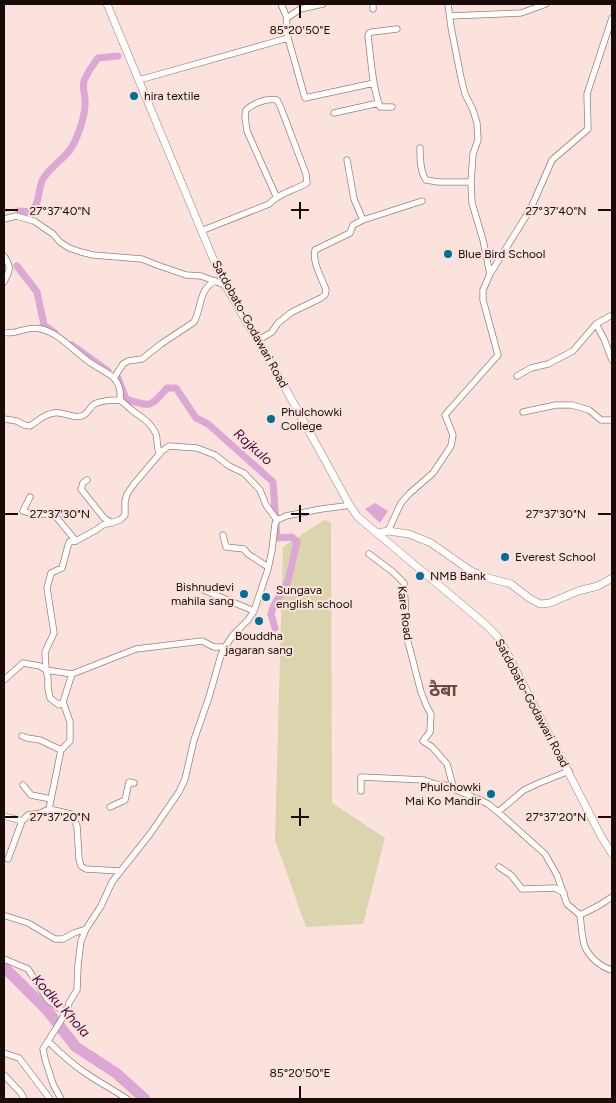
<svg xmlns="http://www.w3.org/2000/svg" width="616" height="1103" viewBox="0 0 616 1103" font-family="Figtree,'Noto Sans Devanagari',sans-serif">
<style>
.green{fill:#dbd5ae}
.water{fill:#dca7d5}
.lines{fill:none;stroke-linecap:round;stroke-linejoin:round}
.canal{stroke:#dca7d5;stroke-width:7}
.river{stroke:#dca7d5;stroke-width:11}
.minor-casing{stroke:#a27e74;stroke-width:7}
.tertiary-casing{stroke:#a27e74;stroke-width:8}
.minor{stroke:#fff;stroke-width:5.5}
.tertiary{stroke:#fff;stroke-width:7}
.ticks{fill:none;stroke:#190c08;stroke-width:2}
.poi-dot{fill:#00709b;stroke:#fbe2dc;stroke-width:2}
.labels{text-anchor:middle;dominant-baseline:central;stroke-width:4;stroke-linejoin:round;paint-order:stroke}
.poi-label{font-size:12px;fill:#190c08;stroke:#fbe2dc;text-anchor:start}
.street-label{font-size:12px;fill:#190c08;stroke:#fbe2dc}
.water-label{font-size:14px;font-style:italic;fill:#470843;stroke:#fbe2dc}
.district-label{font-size:18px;font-weight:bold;fill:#694840;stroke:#fbe2dc}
.ticks-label{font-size:12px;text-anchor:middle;fill:#190c08;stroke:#fbe2dc;stroke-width:4;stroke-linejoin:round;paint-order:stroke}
</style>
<rect width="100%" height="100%" fill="#fbe2dc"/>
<path class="green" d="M324,520L331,522L332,803L385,838L363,924L306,927L275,840L283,547Z"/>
<path class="water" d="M375,503L388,511L380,523L365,509Z"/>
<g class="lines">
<path class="canal" d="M19,211C23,211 27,212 30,211C40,207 38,187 43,179C51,165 69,157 75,141C80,131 86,112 85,100C85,94 82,87 84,81C87,73 93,65 98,58L118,56
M17,266L37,292L44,325L55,333
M72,345L108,371
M118,378L126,399C151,407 150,408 167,388H176L196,418L208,424L273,482L277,538L292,537L297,542L288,581L273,607L271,614L275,628"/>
<path class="river" d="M4,967L47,1010L76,1047L116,1073L145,1099"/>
<g class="minor-casing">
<path id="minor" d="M281,4L287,18
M323,4L300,9L287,18L286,29L288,38L305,98L374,83
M373,4V9
M450,16L521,13L546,4
M139,80L288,38
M392,107H380C372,86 371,58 368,36L369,33L372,32L397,29
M334,113L379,103
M420,148C420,158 420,172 426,180L439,182H471
M347,160L354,199L363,220
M4,219L16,216L34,221L53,234L60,242L69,248L81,252L93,255L142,259L157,265L186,275L201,276L225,285
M201,231L269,204C281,192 293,191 307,183L306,174L281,108L277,100C266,98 254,103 246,110L245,117L247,131L276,196
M4,256C12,268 10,270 4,282
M490,274L531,208L552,160L588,129L587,94L612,18
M596,324L604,339L612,360
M4,332C17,336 25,325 41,329C59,333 74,351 88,361C96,367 107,372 114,378C120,385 121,392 120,400
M257,341L272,332L278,323L292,312L321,298L325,295L326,290C322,278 312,263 315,250L350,233L353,225L363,220L422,201
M517,376L531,368L548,364L573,351L596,324L610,316H612
M114,378L123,364L128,361L142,359L161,344L194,322C202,308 198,290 215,281
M523,412L556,405H572L589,410L601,420H612
M4,419L17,421L24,425L30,426C38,421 44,414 54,413C63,411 72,419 82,416C87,414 89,409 93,405C100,400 112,400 120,400C124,403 128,407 133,411C142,418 151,422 156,434C158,441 156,447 160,454
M87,480L83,483L81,489L104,518L112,523
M30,497L23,511L35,515L53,513L76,541
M388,531L401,503L410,493L433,473L451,446L453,435L445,415L498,355L483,300V290L490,274L483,240L472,203L471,182L473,154L478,140L477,123L473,110L465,94L461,78L451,27L448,4
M223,535L226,547L244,549L248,554L268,567
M369,554L393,572L404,583L407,638L421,692L427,707L431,714L430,732L423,741L432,747L447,764L453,786L456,790L480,800L488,804L498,812L545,854L557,875L567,904L580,915C581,923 582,940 585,947C590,958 601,967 612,970
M201,589L254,611
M4,680L23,663L40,666L46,670L72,674
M63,702L59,705L50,698L48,688V678L46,670L45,652L54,633L47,588L51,573L62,568L69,542L76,541L96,530L103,525L120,520L125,515V501L127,494L134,484L162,451L169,446L197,448L215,455L229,466L244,473L260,490L266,505L277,520
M22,736L27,738L40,740L61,750
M23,785L31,795L51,799
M361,791V777L424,780L435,784L453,786
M110,807L125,800L129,782L134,783
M498,812L524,790L539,783L569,771
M4,816L22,821
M8,859L22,821L28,815L41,813L49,809
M499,867L511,875L522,889L555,888L564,893
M120,871L86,869L81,866L79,859L77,826L71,814L49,809L61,750L70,741V722L63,702L72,674L136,649L202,641L214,647H225
M580,915L598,906L612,897
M6,916L28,923L55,939H63L74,933L86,929
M4,959L28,969L48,1000L66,1013
M48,1041C60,1053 73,1065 87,1074C100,1083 114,1090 127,1099
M4,1053L19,1058L50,1099
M4,1075L21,1093L24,1099
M61,1099L53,1084L45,1059L43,1049L67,1011L69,1003L77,990L78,965L81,941L86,929L101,906L112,882L150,834L179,792L185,779L194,740L209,697L221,655L225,647L233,635L248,620L254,611L268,569L272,550L275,524L277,520L286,516L321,509L345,506L349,504"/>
</g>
<g class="tertiary-casing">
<path id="tertiary" d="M107,4L212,256L225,285L282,382L349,504L357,516L365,523L485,624L497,636L505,649L601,836L612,854
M378,533L388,531L409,534L431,543L471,571L488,578L511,584L529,598L540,604L550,603L578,591L598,586L612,578"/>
</g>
<use href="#minor" class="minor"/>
<use href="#tertiary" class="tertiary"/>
</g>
<path class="ticks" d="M300,5V18M300,202V219M5,210H18M291,210H309M598,210H611M300,505V522M5,514H18M291,514H309M598,514H611M300,808V826M5,817H18M291,817H309M598,817H611M300,1086V1098"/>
<g class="poi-dot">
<circle cx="134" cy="96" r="5"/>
<circle cx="448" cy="254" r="5"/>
<circle cx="271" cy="419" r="5"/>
<circle cx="505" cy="557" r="5"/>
<circle cx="420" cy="576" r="5"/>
<circle cx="244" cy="594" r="5"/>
<circle cx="266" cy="597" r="5"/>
<circle cx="259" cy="621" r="5"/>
<circle cx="491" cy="794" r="5"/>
</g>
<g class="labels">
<g class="poi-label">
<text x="144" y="96">hira textile</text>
<text x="458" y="254">Blue Bird School</text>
<text x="281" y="412">Phulchowki<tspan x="281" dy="14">College</tspan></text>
<text x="515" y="557">Everest School</text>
<text x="430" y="576">NMB Bank</text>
<text x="234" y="587" text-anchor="end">Bishnudevi<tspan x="234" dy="14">mahila sang</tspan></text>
<text x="276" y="590">Sungava<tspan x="276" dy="14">english school</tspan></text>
<text x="259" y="636" text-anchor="middle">Bouddha<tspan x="259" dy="14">jagaran sang</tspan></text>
<text x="481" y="787" text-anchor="end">Phulchowki<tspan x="481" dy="14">Mai Ko Mandir</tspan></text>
</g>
<g class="street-label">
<text transform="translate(250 324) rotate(61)">Satdobato-Godawari Road</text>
<text transform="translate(405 613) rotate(83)">Kare Road</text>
<text transform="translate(532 703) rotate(62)">Satdobato-Godawari Road</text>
</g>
<g class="water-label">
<text transform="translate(253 447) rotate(42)">Rajkulo</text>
<text transform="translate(61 1006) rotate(48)">Kodku Khola</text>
</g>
<g class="district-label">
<text x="443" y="690">ठैबा</text>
</g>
</g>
<g class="ticks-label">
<text x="300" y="34">85°20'50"E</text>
<text x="60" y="215">27°37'40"N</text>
<text x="556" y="215">27°37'40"N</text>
<text x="60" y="518">27°37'30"N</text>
<text x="556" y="518">27°37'30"N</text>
<text x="60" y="821">27°37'20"N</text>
<text x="556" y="821">27°37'20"N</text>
<text x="300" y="1077">85°20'50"E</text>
</g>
<rect width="616" height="1103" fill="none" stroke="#190c08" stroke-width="10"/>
</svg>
